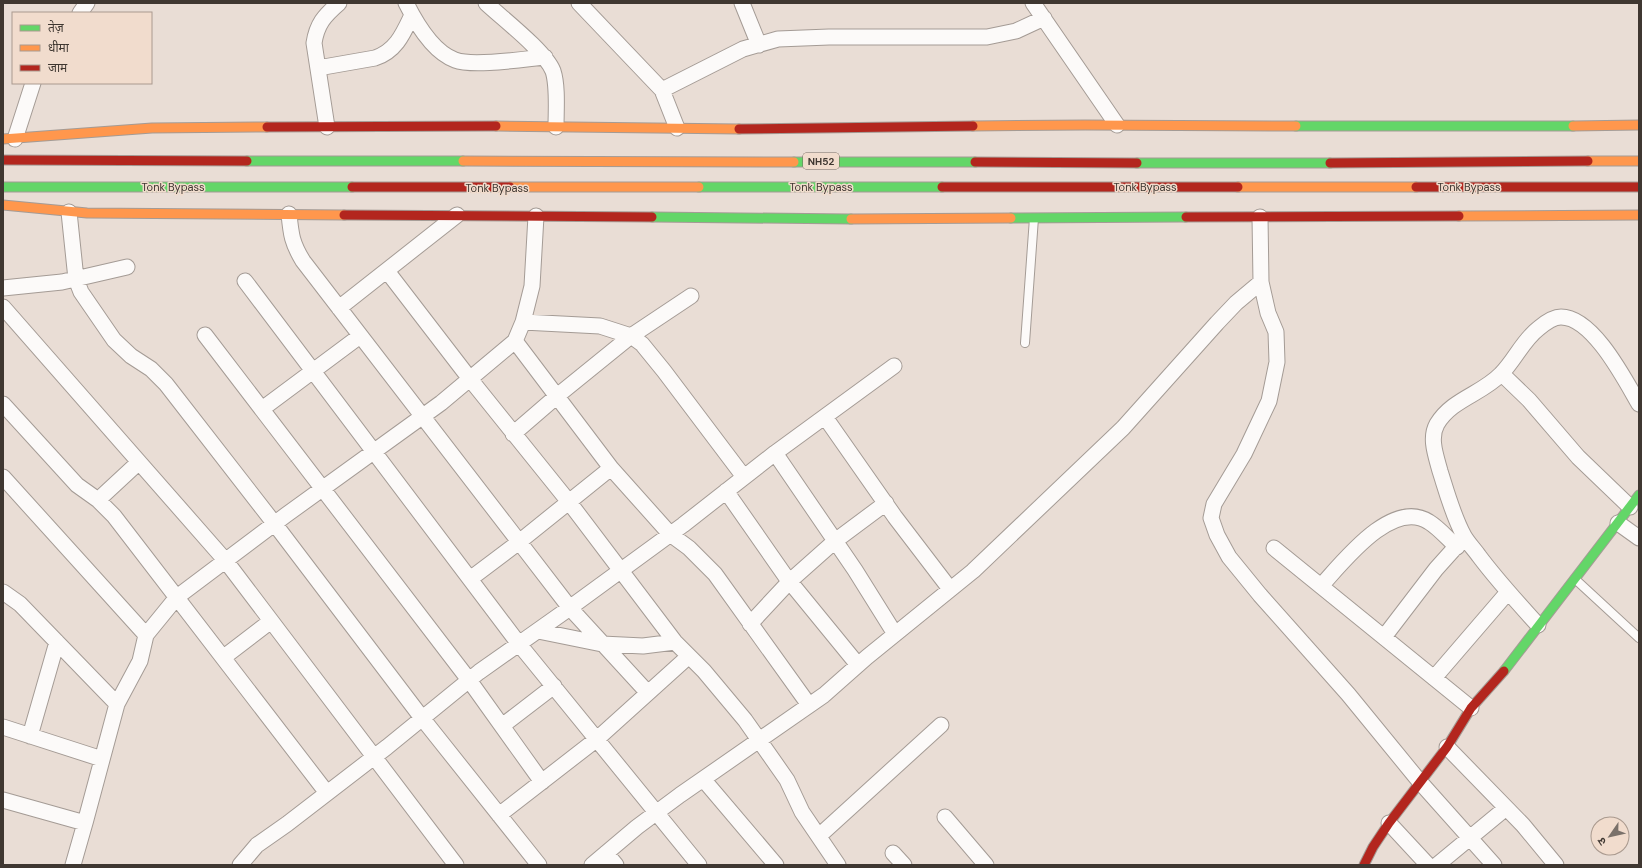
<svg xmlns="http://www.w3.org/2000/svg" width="1642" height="868" viewBox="0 0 1642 868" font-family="'DM Sans','Noto Sans Devanagari',sans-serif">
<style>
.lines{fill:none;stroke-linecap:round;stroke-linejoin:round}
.lane-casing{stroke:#a49b95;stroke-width:10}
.street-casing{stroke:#a49b95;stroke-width:17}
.fast-casing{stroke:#a49b95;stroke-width:11}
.slow-casing{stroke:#a49b95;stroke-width:11}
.jam-casing{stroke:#a49b95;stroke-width:11}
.lane{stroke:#fcfaf9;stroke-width:8}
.street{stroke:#fcfaf9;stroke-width:15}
.fast{stroke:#63d668;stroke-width:9}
.slow{stroke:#ff974d;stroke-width:9}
.jam{stroke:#b3261e;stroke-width:9}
.labels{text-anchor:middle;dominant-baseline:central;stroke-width:3;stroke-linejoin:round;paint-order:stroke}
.shield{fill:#f1dccd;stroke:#746860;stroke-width:1}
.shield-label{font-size:10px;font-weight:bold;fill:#3f3731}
.street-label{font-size:11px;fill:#3f3731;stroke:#f1dccd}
</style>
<rect width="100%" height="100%" fill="#e9ddd5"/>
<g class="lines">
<g class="lane-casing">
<path id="lane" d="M1025,343L1034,218
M1575,579L1639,638"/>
</g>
<g class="street-casing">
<path id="street" d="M406,3C416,23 433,52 455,60C473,67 524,59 545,57
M486,3C503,19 545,51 553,71C558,86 556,111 556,127
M579,3L662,90L677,128
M742,3L759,45
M1033,3L1117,125
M80,13L87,3
M318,68L375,58C396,51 403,34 412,15
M662,90L743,49L778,39L829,37H987L1016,31L1044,18
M327,127L314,43C317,24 324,16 339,3
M15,139L33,83
M69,212L76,279L81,292L114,340L131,356L151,369L166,384L274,523L422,718L539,865
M289,214C291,235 292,243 303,261L570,608L648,693
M1260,217L1261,282L1268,313L1276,332L1277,362L1269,401L1244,454L1214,504L1211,518L1217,535L1229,557L1260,595L1348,694L1420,782L1494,865
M387,271L470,379L569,502L675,642L704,671L745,720L787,780L802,812L838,865
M245,281L519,644L699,865
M3,288L62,282L127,267
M3,307L225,560L456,865
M339,308L457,215
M523,322L600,326L631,336L642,344L664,371L744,477
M205,335L469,680L542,782
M515,341L611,468L670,534L689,548L715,574L809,705
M1502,374L1529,400L1578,457L1630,507
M3,404L77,485L98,500L114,516L327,793
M262,409L360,336
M825,417L895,517L950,589
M513,434L557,396L631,336L691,296
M775,453L855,570L895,634
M3,477L146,635
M726,491L786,577L858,665
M98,500L139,462
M1618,523L1639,538
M1274,548L1471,708
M470,579L519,542L611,468
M1321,586C1343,562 1392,498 1429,522C1439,528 1448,539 1457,547
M3,592L20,604L117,704
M750,624L790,581L835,541L886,503
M1538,625C1517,602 1497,580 1479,556C1474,549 1468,543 1464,536C1453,516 1447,493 1440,471C1436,456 1429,438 1437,424C1452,399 1482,394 1501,374C1515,360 1523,340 1539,328C1545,323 1553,317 1561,317C1593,317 1625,380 1639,404
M538,631L602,644L643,646L675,642
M1384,637L1436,569L1462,540
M224,657L271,621
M1434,678L1508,592
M502,726L554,686
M3,727L102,759
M30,736L57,642
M1447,747L1523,825L1556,865
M703,779L776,865
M3,800L85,823L117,704L140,661L146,635L177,597L286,515L441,403L515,341L523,322L532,286L536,216
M499,815L597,739L689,656
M945,817L986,865
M1389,823L1428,865
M819,836L941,725
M606,853L616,865
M893,853L904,865
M73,865L85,823
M240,865L257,845L287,824L387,747L479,672L564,612L683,525L775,453L894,366
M592,865L637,827L680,795L824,695L867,657L973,571L1123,428L1217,323L1236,303L1261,282
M1437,865L1506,808"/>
</g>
<g class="fast-casing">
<path id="fast" d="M1296,126H1573
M247,161H463
M794,162H975
M1137,163H1330
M3,187H352
M699,187H942
M652,217L851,219
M1011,218L1186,217
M1504,671L1639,495"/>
</g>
<g class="slow-casing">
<path id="slow" d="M496,126L739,129
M973,126L1085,125L1296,126
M1573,126L1639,125
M3,139L152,128L267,127
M463,161L794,162
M1588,161H1639
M510,187H699
M1238,187H1416
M3,205L87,213L344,215
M1459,216L1639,215
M851,219L1011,218"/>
</g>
<g class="jam-casing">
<path id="jam" d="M267,127L496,126
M739,129L973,126
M3,160L247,161
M975,162L1137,163
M1330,163L1588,161
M352,187H510
M942,187H1238
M1416,187H1639
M344,215L652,217
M1186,217L1459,216
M1364,865L1373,847L1389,823L1447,747L1471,708L1504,671"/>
</g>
<use href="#lane" class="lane"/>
<use href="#street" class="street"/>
<use href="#fast" class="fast"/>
<use href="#slow" class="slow"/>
<use href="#jam" class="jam"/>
</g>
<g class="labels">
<rect class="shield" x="803" y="153" width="36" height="16" rx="3"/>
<g class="shield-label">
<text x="821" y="161">NH52</text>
</g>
<g class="street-label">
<text x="173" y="187">Tonk Bypass</text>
<text x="821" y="187">Tonk Bypass</text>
<text x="1145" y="187">Tonk Bypass</text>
<text x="1469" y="187">Tonk Bypass</text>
<text x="497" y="188">Tonk Bypass</text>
</g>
</g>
<rect width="1642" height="868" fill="none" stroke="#3f3731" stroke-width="8"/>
<rect x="12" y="12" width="140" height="72" fill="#f1dccd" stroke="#aa9a8f"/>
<rect x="20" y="25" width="20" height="6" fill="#63d668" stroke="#aa9a8f"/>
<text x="48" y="32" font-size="12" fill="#3f3731">तेज़</text>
<rect x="20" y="45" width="20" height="6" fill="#ff974d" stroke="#aa9a8f"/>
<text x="48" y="52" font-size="12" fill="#3f3731">धीमा</text>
<rect x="20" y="65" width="20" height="6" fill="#b3261e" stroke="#aa9a8f"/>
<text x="48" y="72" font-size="12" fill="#3f3731">जाम</text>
<g transform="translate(1610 836) rotate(236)"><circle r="19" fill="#f1dccd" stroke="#aa9a8f"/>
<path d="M0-3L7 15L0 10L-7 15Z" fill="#7a716a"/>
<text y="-6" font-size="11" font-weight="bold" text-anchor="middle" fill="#3f3731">उ</text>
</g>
</svg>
